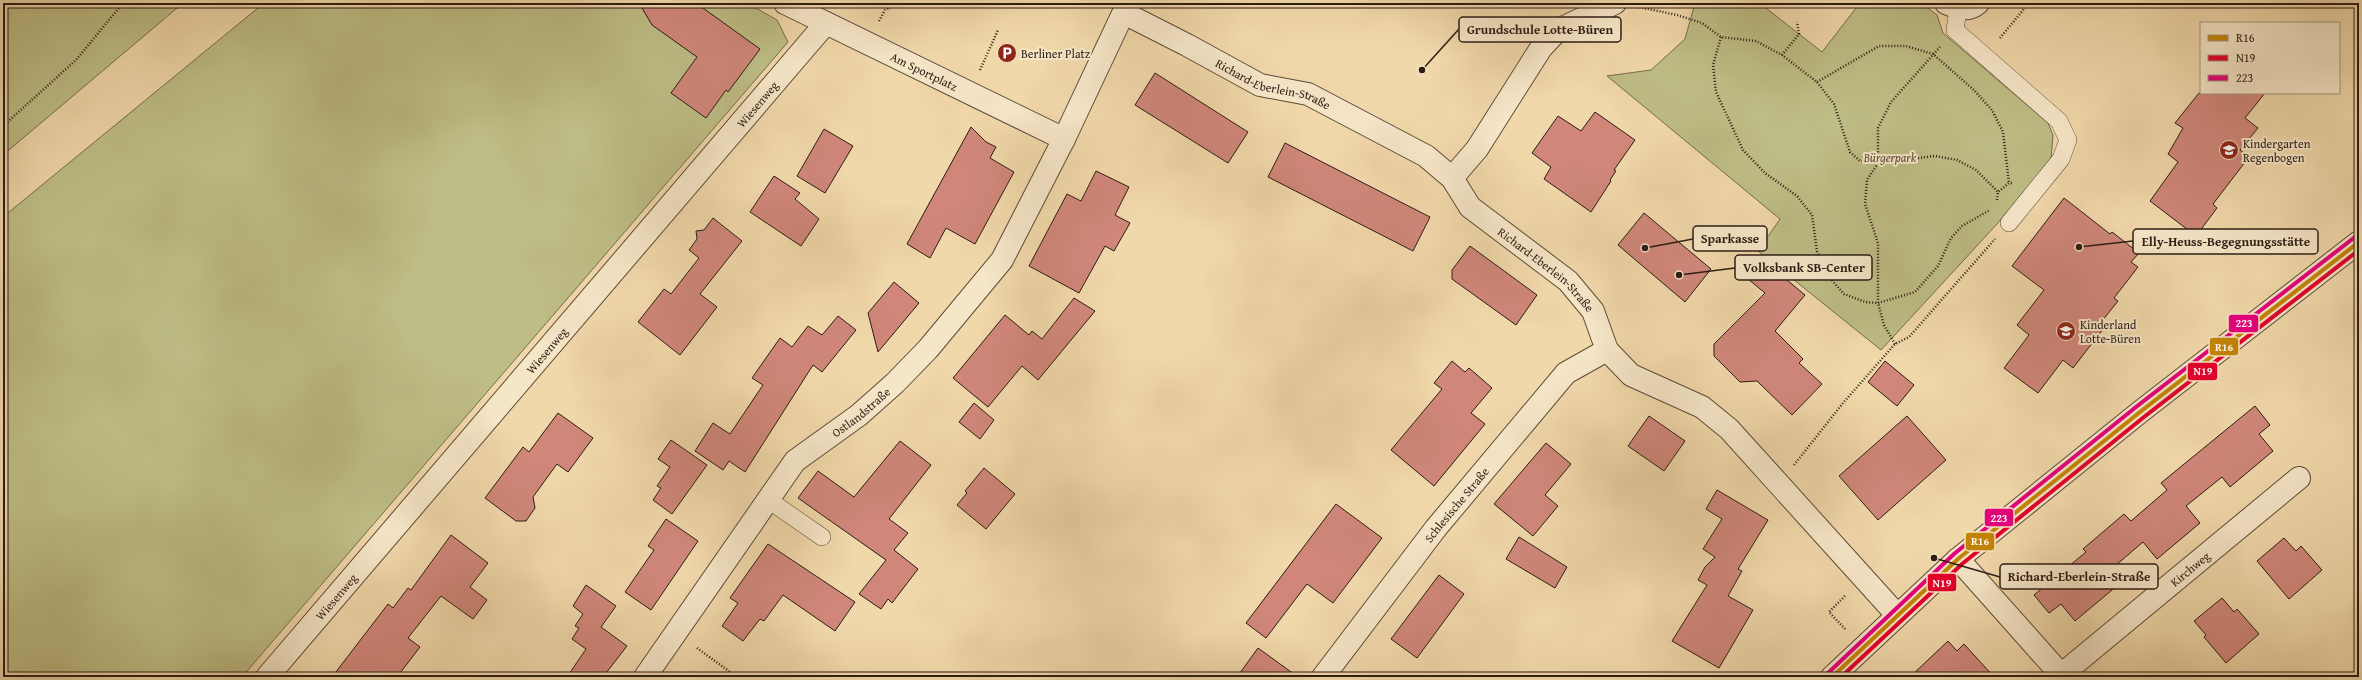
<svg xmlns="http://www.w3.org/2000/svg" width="2362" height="680" viewBox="0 0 2362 680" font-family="'Gentium Book Plus',serif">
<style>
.green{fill:#bebd85;stroke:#746c4c}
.building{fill:#d0877a;stroke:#2b1c13}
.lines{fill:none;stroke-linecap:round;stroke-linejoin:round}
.service-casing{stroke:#5c4b39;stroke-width:18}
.minor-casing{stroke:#5c4b39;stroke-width:24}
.path{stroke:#2b1c13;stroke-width:2.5;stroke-dasharray:1 2;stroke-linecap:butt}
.service{stroke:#f6e6c8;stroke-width:17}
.minor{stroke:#f6e6c8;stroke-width:22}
.bus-1-casing{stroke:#f6e6c8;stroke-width:7}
.bus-2-casing{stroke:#f6e6c8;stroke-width:7}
.bus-3-casing{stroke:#f6e6c8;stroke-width:7}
.bus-1{stroke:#c48405;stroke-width:4}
.bus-2{stroke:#e4002b;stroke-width:4}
.bus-3{stroke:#e5007d;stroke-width:4}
.labels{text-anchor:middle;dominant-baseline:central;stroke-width:4;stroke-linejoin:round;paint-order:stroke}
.poi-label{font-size:12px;fill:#2b1c13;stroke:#f6e6c8;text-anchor:start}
.street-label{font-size:12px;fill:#2b1c13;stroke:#f6e6c8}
.park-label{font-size:12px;font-style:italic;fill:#574c35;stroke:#f6e6c8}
.leader{fill:none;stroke:#2b1c13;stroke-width:1.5}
.callout-dot{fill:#2b1c13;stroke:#f6e6c8;stroke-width:1.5}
.callout{fill:#f6e6c8;stroke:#2b1c13;stroke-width:1.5}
.callout-label{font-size:13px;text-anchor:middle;font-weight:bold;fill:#2b1c13}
.line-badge{stroke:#f6e6c8;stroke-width:1.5}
.badge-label{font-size:11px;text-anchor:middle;font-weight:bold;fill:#fff}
</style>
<rect width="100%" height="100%" fill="#f1d8aa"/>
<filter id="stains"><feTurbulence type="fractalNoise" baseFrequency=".005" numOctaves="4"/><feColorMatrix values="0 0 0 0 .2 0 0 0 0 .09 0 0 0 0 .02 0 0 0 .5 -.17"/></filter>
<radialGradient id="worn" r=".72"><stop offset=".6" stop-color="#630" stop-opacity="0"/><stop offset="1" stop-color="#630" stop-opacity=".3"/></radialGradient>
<path class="green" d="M3,3H183L3,155Z
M264,3H747L777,20L788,42L242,677H3V217Z
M1695,3H1764L1762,5L1822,52L1860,3H1921L1937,15L1943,33L2048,123L2053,135L2051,159L1997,224L1881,350L1758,251L1780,219L1607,76L1651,70L1685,39Z"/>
<path class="building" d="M639,3H696L760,49L728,92L726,90L706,118L671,93L697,57L652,25Z
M1155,73L1248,132L1228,163L1135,105Z
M2199,93H2265L2245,118L2258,128L2240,150L2249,157L2213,204L2217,208L2196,236L2150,201L2178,162L2168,154L2183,128L2175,123Z
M1595,112L1635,140L1614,170L1616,171L1610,180L1611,181L1591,212L1544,179L1551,167L1532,153L1558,116L1581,131Z
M971,127L986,142L996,147L990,158L1014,172L975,244L946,228L930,258L907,244Z
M824,129L853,146L825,193L797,176Z
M1285,143L1430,217L1413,251L1268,177Z
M1096,171L1129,187L1115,215L1130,223L1114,251L1105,246L1079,293L1029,266L1067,194L1081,201Z
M774,176L800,193L795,199L819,219L801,246L750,212Z
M2064,198L2110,234L2112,232L2139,253L2131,262L2138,267L2114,298L2118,301L2102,321L2107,324L2073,368L2063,360L2038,393L2004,368L2029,335L2017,325L2044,290L2012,266Z
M1644,213L1711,269L1685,302L1618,245Z
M713,218L742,241L700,294L717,307L680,355L638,322L664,289L671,294L699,258L689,250L697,239L696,231L704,230Z
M1470,246L1537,295L1516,325L1452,279V270Z
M1763,260L1805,295L1775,331L1803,359L1799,363L1822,384L1792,415L1757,381L1740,382L1714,356V344L1765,293L1748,279Z
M894,282L919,303L878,352L868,313Z
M1074,298L1095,311L1038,380L1022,366L988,407L953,378L1005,315L1029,335L1032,331L1042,339Z
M838,316L856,330L822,372L813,365L745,472L729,461L723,470L695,451L713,423L730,434L763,385L752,378L780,338L792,347L808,326L822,335Z
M1452,361L1465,372L1469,368L1492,388L1471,413L1485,424L1434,486L1391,450L1442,389L1434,383Z
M1885,361L1914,385L1897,406L1868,382Z
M974,403L994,420L980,439L959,422Z
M2255,406L2270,425L2259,434L2273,451L2230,487L2222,477L2186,506L2200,523L2157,559L2143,542L2108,572L2118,585L2075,621L2061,604L2049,613L2034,595L2086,552L2083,549L2124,514L2131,521L2167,490L2161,483Z
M558,413L593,438L568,472L557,464L533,497L535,508L526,521H516L485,498L523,447L529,452Z
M1649,416L1685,441L1664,471L1628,446Z
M1907,416L1946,460L1878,520L1839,476Z
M671,440L707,465L672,514L653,500L661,488L657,486L670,467L658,459Z
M900,441L931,465L889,519L908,533L894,550L918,569L892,603L888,599L881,609L859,594L886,560L798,498L818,471L854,497Z
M1546,443L1571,464L1545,495L1558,506L1533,536L1494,504Z
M984,468L1015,494L986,529L957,505L967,493L965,491Z
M1717,490L1768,520L1738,569L1742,571L1728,596L1753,610L1719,668L1672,641L1707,585L1698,580L1705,567L1715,557L1703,549L1722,519L1706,509Z
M1336,504L1382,538L1333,603L1307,584L1266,638L1246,623Z
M666,519L698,541L651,610L625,592L654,550L648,546Z
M451,535L488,563L470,587L487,600L473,619L441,596L408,638L420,647L397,677H332L388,604L393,608L408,588L411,590Z
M1519,537L1567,567L1555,588L1506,559Z
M2284,538L2296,551L2301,546L2322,570L2289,599L2257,561Z
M768,544L855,602L835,631L783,595L764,621L760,619L743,641L722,626L738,603L730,598Z
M1439,575L1464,594L1417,658L1391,639Z
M586,585L616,606L601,627L627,646L603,677H567L586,649L572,639L579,628L575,626L583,614L573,606Z
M2222,598L2234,612L2237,609L2259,634L2226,663L2204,637L2206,635L2194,621Z
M1948,641L1957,651L1964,644L1994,677H1910Z
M1258,648L1298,677H1237Z"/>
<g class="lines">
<g class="service-casing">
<path id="service" d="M1958,9L1955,30L2059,121L2068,140L2061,159L2009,223
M767,499L822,537"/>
</g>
<g class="minor-casing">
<g id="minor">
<path id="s1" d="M785,3L1064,139"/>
<path d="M1946,3C1957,8 1968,12 1978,3"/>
<path id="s2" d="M1124,13L1187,45L1260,85L1308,94L1426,156L1452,178L1470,207L1568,281L1593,311L1607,350L1631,375L1702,407L1729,429L1897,615"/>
<path d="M1452,178L1477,149L1541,48L1558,30L1615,3"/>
<path d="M1958,559L2063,677"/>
<path id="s3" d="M2061,675L2299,478"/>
<path id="s4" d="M267,677L826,23"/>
<path id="s5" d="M645,677L795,461L859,415L895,383L928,349L1002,260L1064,139L1128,3"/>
<path id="s6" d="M1323,677L1436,528L1566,373L1607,350"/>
<path d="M1832,677L1958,559L2140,412L2359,242"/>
</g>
</g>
<path class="path" d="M1639,7L1677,15L1702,23L1721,37L1756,41L1782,55L1817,82L1834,104L1850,152L1860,161L1878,163L1935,156L1957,160L1976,170L1998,192
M879,21L885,10L899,3
M1721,37L1713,65L1716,92L1743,150L1765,173L1797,196L1812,215L1817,251L1829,277L1844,294L1865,302L1878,303L1915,292L1938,266L1951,238L1962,226L1990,210
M2000,38L2029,3
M1782,55L1799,34L1797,22
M980,70L998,30
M1817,82L1879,46H1906L1933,54L1974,90L1992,110L2003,132L2009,183
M3,126L76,60L123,3
M1997,200L1998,192L2009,183H2012
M1895,344L1884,325L1878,303V243L1865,204L1867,180L1878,163V128L1891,102L1940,47
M1794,465L1843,403L1895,344L1909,337L1995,239
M1845,596L1829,612L1846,630
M697,648L737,677"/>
<use href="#service" class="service"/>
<use href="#minor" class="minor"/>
<g class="bus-1-casing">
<path id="bus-1" d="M1832,677L1958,559L2140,412L2359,242"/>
</g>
<g class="bus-2-casing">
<path id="bus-2" d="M1841,677L1962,564L2144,417L2359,250"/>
</g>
<g class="bus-3-casing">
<path id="bus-3" d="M1828,673L1954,554L2136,407L2355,237"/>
</g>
<use href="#bus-1" class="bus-1"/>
<use href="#bus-2" class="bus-2"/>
<use href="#bus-3" class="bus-3"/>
</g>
<defs>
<g id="parking-disc" transform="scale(1)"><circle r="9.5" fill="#8f2418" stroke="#f6e6c8"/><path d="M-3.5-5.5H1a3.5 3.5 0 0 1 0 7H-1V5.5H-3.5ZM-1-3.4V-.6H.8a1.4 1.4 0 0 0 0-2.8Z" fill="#fff"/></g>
<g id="school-disc" transform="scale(1)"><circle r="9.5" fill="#8f2418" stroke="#f6e6c8"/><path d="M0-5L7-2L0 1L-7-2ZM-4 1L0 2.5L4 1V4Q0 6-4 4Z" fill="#fff"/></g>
</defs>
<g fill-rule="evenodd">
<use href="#parking-disc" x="1007" y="53"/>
<use href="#school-disc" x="2229" y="150"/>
<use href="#school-disc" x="2066" y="331"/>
</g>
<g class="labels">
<g class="poi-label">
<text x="1021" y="53">Berliner Platz</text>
<text x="2243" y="143">Kindergarten<tspan x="2243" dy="14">Regenbogen</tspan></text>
<text x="2080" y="324">Kinderland<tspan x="2080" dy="14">Lotte-Büren</tspan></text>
</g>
<g class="street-label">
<text stroke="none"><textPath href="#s1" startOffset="155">Am Sportplatz</textPath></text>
<text stroke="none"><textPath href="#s2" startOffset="166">Richard-Eberlein-Straße</textPath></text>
<text stroke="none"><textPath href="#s4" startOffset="754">Wiesenweg</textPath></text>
<text stroke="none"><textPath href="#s2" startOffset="503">Richard-Eberlein-Straße</textPath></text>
<text stroke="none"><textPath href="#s4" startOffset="430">Wiesenweg</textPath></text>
<text stroke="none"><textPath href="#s5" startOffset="345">Ostlandstraße</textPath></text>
<text stroke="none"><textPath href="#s6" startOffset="218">Schlesische Straße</textPath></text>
<text stroke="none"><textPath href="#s3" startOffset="167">Kirchweg</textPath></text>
<text stroke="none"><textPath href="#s4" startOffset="106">Wiesenweg</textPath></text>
</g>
<g class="park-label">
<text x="1890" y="157">Bürgerpark</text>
</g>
</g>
<path class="leader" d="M1422 70L1459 29M1645 248L1693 239M2079 247L2133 241M1679 275L1735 268M1934 558L2000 577"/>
<g class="callout-dot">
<circle cx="1422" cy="70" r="4"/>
<circle cx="1645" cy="248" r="4"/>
<circle cx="2079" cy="247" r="4"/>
<circle cx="1679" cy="275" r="4"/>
<circle cx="1934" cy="558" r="4"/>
</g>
<g class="callout">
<rect x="1459" y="17" width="162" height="25" rx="4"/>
<rect x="1693" y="226" width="74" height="25" rx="4"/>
<rect x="2133" y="229" width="185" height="25" rx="4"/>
<rect x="1735" y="255" width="137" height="25" rx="4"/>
<rect x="2000" y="564" width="158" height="25" rx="4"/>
</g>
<g class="callout-label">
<text x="1540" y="34">Grundschule Lotte-Büren</text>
<text x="1730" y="243">Sparkasse</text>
<text x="2226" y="246">Elly-Heuss-Begegnungsstätte</text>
<text x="1804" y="272">Volksbank SB-Center</text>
<text x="2079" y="581">Richard-Eberlein-Straße</text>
</g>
<g class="line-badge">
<rect x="2228" y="314" width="31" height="19" rx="4" fill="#e5007d"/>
<rect x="2209" y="337" width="30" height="19" rx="4" fill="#c48405"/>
<rect x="2187" y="362" width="31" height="19" rx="4" fill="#e4002b"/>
<rect x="1984" y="508" width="30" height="19" rx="4" fill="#e5007d"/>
<rect x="1965" y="532" width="30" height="19" rx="4" fill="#c48405"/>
<rect x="1927" y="573" width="30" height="19" rx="4" fill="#e4002b"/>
</g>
<g class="badge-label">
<text x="2244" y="327">223</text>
<text x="2224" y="351">R16</text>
<text x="2203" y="375">N19</text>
<text x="1999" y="522">223</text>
<text x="1980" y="545">R16</text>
<text x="1942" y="587">N19</text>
</g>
<rect width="2362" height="680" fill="none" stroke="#f1d8aa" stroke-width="16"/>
<rect x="4" y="4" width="2354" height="672" fill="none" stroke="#2b1c13" stroke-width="2"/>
<rect x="8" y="8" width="2346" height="664" fill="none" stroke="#2b1c13"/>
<rect x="2200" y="22" width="140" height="72" fill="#f6e6c8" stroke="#a59580"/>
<rect x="2208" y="35" width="20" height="6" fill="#c48405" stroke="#a59580"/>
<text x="2236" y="42" font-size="12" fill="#2b1c13">R16</text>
<rect x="2208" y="55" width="20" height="6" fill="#e4002b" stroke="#a59580"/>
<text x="2236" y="62" font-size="12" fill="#2b1c13">N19</text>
<rect x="2208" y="75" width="20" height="6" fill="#e5007d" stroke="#a59580"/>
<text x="2236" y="82" font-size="12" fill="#2b1c13">223</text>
<rect width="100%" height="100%" filter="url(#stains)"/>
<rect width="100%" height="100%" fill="url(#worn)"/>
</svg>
